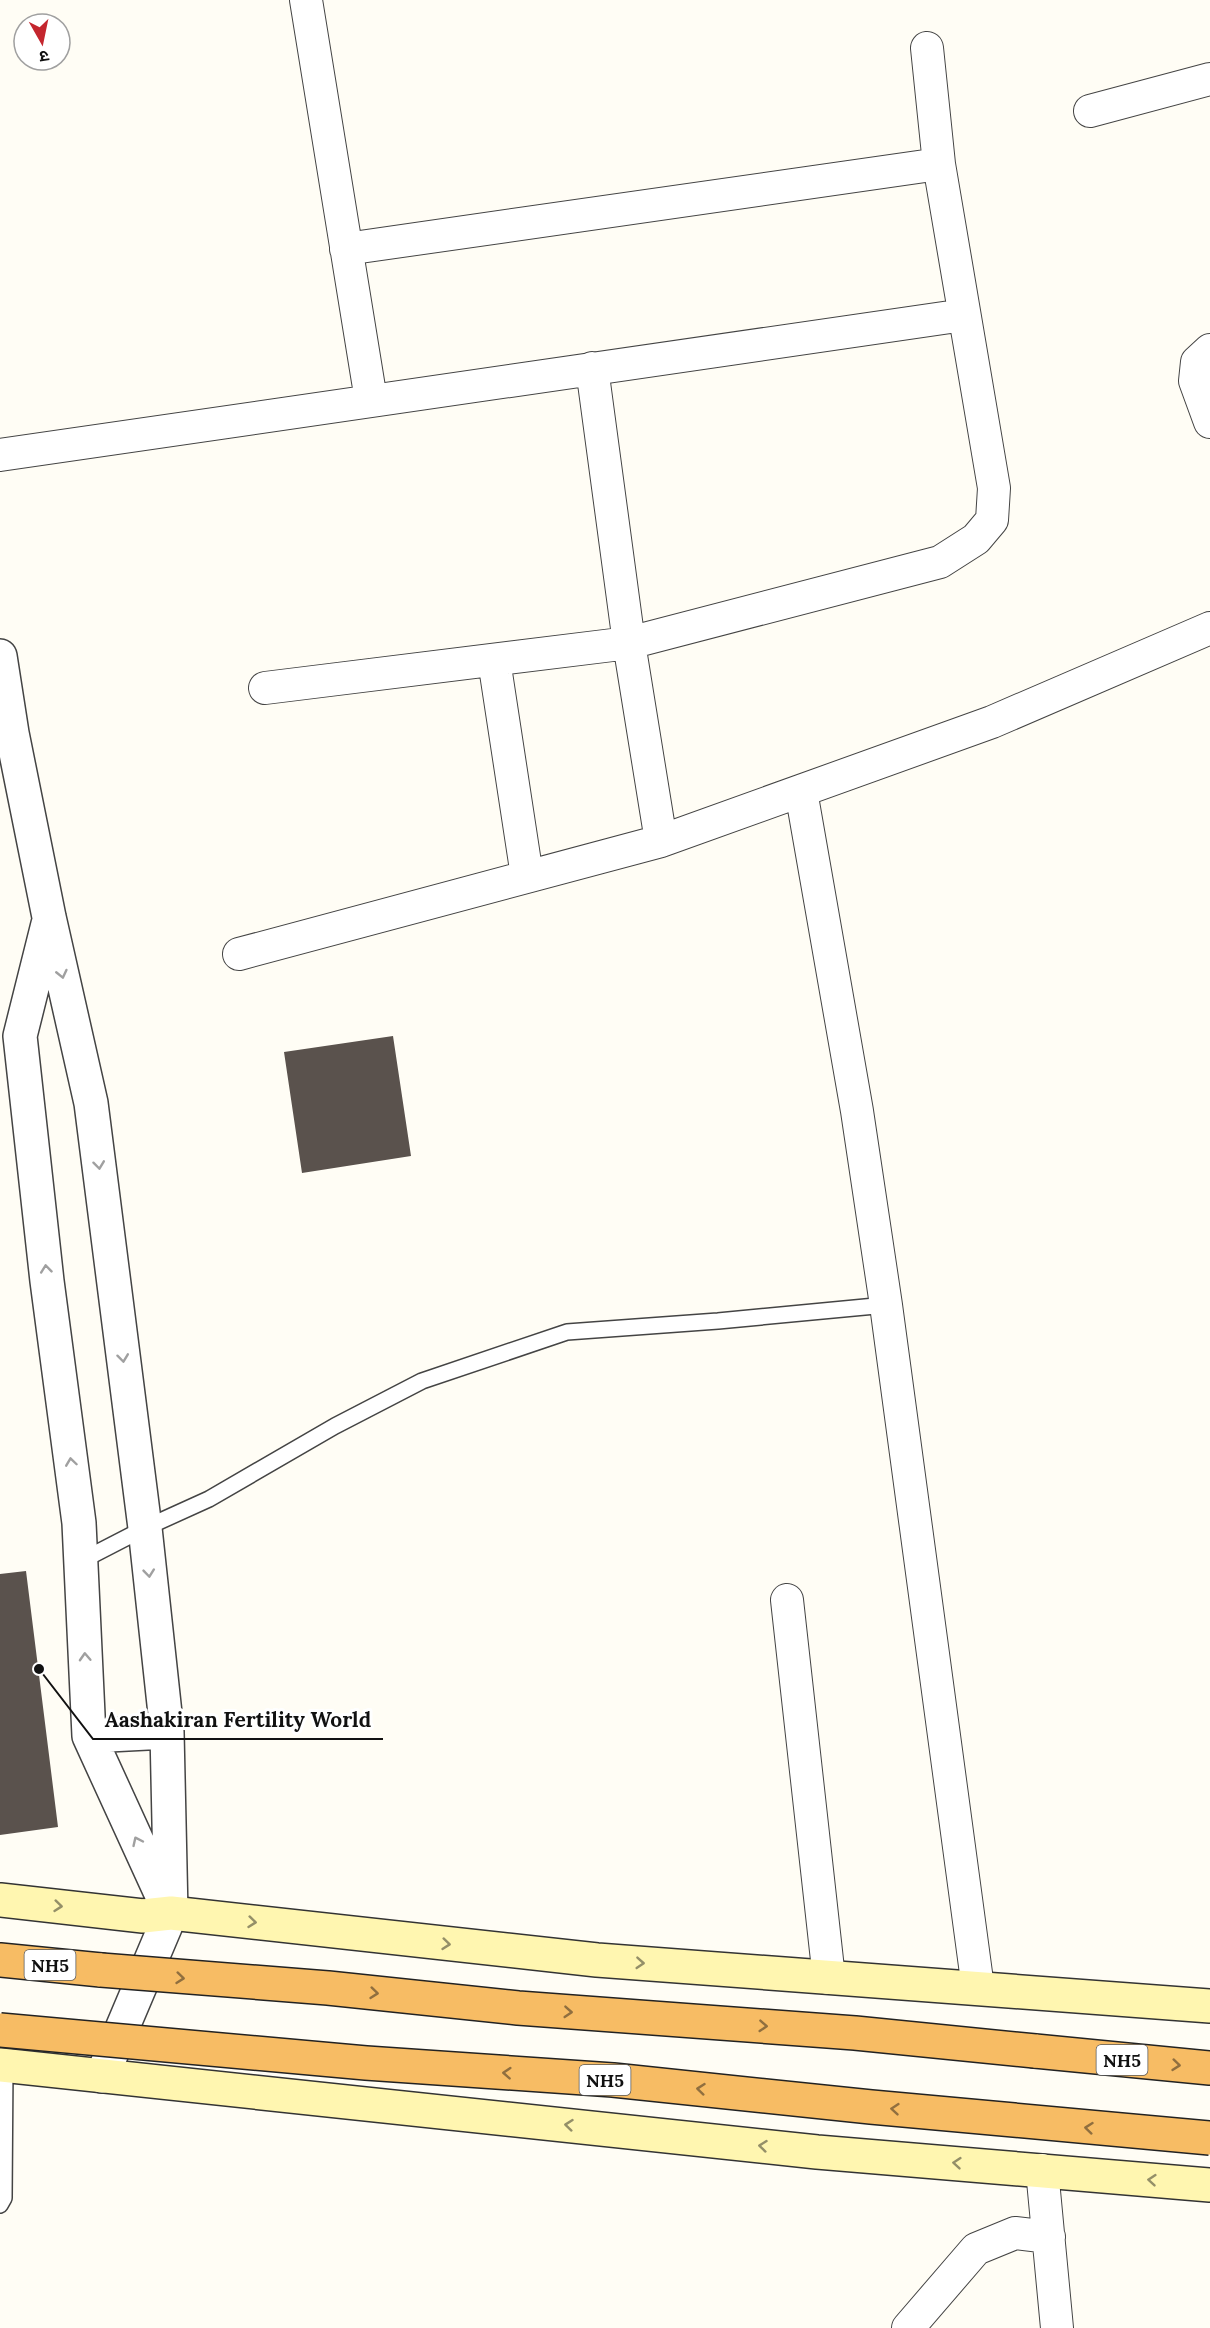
<svg xmlns="http://www.w3.org/2000/svg" width="1210" height="2328" viewBox="0 0 1210 2328" font-family="Lora,'Noto Sans Devanagari',serif">
<style>
.building{fill:#5a524d}
.lines{fill:none;stroke-linecap:round;stroke-linejoin:round}
.service-casing{stroke:#444;stroke-width:18}
.minor-casing{stroke:#444;stroke-width:34}
.tertiary-casing{stroke:#444;stroke-width:36}
.secondary-casing{stroke:#333;stroke-width:36}
.trunk-casing{stroke:#222;stroke-width:36}
.service{stroke:#fff;stroke-width:15}
.minor{stroke:#fff;stroke-width:32}
.tertiary{stroke:#fff;stroke-width:33}
.secondary{stroke:#fff6b0;stroke-width:33}
.trunk{stroke:#f7bc64;stroke-width:33}
.trunk-bridge-casing{stroke:#222;stroke-width:36;stroke-linecap:butt}
.trunk-bridge{stroke:#f7bc64;stroke-width:33}
.oneway{stroke:#a0a0a0}
.oneway2{stroke:#948f68}
.oneway3{stroke:#906f3f}
.labels{text-anchor:middle;dominant-baseline:central;stroke-width:6;stroke-linejoin:round;paint-order:stroke}
.shield{fill:#fff;stroke:#585858;stroke-width:1.5}
.shield-label{font-size:18px;font-weight:bold;fill:#111}
.leader{fill:none;stroke:#111;stroke-width:2}
.callout-dot{fill:#111;stroke:#fff;stroke-width:2}
.callout-label{font-size:21px;text-anchor:middle;font-weight:bold;fill:#111;stroke:#fff;stroke-width:6;stroke-linejoin:round;paint-order:stroke}
</style>
<rect width="100%" height="100%" fill="#fffdf5"/>
<path class="building" d="M393,1036L411,1156L302,1173L284,1052Z
M26,1571L58,1827L0,1835V1574Z"/>
<g class="lines">
<g class="service-casing">
<path id="service" d="M81,1561L145,1528L209,1499L335,1426L422,1381L567,1332L718,1321L886,1305
M0,2205L4,2198L5,2066"/>
</g>
<g class="minor-casing">
<path id="minor" d="M306,0L371,400
M1090,111L1210,79
M346,249L939,164
M1210,350L1197,362L1195,381L1210,422
M592,368L629,643L661,841
M0,455L964,315
M494,660L527,876
M265,688L629,643L940,562L976,539L992,520L994,488L939,164L927,48
M801,791L857,1111L886,1305L978,1988
M239,954L661,841L992,722L1210,628
M787,1600L829,1978
M1042,2170L1057,2328
M908,2328L976,2249L1015,2233L1049,2237"/>
</g>
<g class="tertiary-casing">
<path id="tertiary" d="M0,656L12,733L49,917L91,1103L145,1528L167,1732L171,1913L102,2076
M48,924L20,1036L47,1281L79,1523L89,1736L165,1902
M89,1736L167,1732"/>
</g>
<g class="secondary-casing">
<path id="secondary" d="M0,1900L143,1916L171,1913L597,1960L1210,2006
M0,2065L817,2152L1210,2185"/>
</g>
<g class="trunk-casing">
<path id="trunk" d="M0,1960L101,1970
M1035,2051L1210,2068"/>
</g>
<use href="#service" class="service"/>
<use href="#minor" class="minor"/>
<use href="#tertiary" class="tertiary"/>
<use href="#secondary" class="secondary"/>
<use href="#trunk" class="trunk"/>
<g class="trunk-bridge-casing">
<path id="trunk-bridge" d="M101,1970L328,1988L518,2008L855,2033L1035,2051
M0,2030L366,2063L613,2080L871,2107L1210,2138"/>
</g>
<use href="#trunk-bridge" class="trunk-bridge"/>
</g>
<defs><path id="oneway-chevron" d="M-2-3.5L2.5 0L-2 3.5" fill="none" stroke-width="1.6" stroke-linecap="round" stroke-linejoin="round" transform="scale(1.5)"/></defs>
<g class="oneway">
<use href="#oneway-chevron" transform="translate(62 974) rotate(77)"/>
<use href="#oneway-chevron" transform="translate(99 1165) rotate(83)"/>
<use href="#oneway-chevron" transform="translate(46 1269) rotate(-96)"/>
<use href="#oneway-chevron" transform="translate(123 1358) rotate(83)"/>
<use href="#oneway-chevron" transform="translate(71 1462) rotate(-98)"/>
<use href="#oneway-chevron" transform="translate(149 1573) rotate(84)"/>
<use href="#oneway-chevron" transform="translate(85 1657) rotate(-93)"/>
<use href="#oneway-chevron" transform="translate(137 1841) rotate(-115)"/>
</g>
<g class="oneway2">
<use href="#oneway-chevron" transform="translate(58 1906) rotate(6)"/>
<use href="#oneway-chevron" transform="translate(252 1922) rotate(6)"/>
<use href="#oneway-chevron" transform="translate(446 1944) rotate(6)"/>
<use href="#oneway-chevron" transform="translate(640 1963) rotate(4)"/>
<use href="#oneway-chevron" transform="translate(569 2125) rotate(-174)"/>
<use href="#oneway-chevron" transform="translate(763 2146) rotate(-174)"/>
<use href="#oneway-chevron" transform="translate(957 2163) rotate(-175)"/>
<use href="#oneway-chevron" transform="translate(1152 2180) rotate(-175)"/>
</g>
<g class="oneway3">
<use href="#oneway-chevron" transform="translate(180 1978) rotate(6)"/>
<use href="#oneway-chevron" transform="translate(374 1993) rotate(6)"/>
<use href="#oneway-chevron" transform="translate(568 2012) rotate(4)"/>
<use href="#oneway-chevron" transform="translate(763 2026) rotate(4)"/>
<use href="#oneway-chevron" transform="translate(1176 2065) rotate(6)"/>
<use href="#oneway-chevron" transform="translate(507 2073) rotate(-176)"/>
<use href="#oneway-chevron" transform="translate(701 2089) rotate(-174)"/>
<use href="#oneway-chevron" transform="translate(895 2109) rotate(-175)"/>
<use href="#oneway-chevron" transform="translate(1089 2128) rotate(-174)"/>
</g>
<g class="labels">
<g class="shield">
<rect x="24.5" y="1950" width="51" height="30" rx="4.5"/>
<rect x="1096.5" y="2045" width="51" height="30" rx="4.5"/>
<rect x="579.5" y="2065" width="51" height="30" rx="4.5"/>
</g>
<g class="shield-label">
<text x="50" y="1965">NH5</text>
<text x="1122" y="2060">NH5</text>
<text x="605" y="2080">NH5</text>
</g>
</g>
<path class="leader" d="M39 1669L93 1739H383"/>
<circle class="callout-dot" cx="39" cy="1669" r="6"/>
<g class="callout-label">
<text x="238" y="1727">Aashakiran Fertility World</text>
</g>
<g transform="translate(42 42) rotate(171)"><circle r="28" fill="#ffffff" stroke="#a0a0a0" stroke-width="1.5"/>
<path d="M0-4.5L10 22L0 15L-10 22Z" fill="#c4262e"/>
<text y="-9" font-size="16" font-weight="bold" text-anchor="middle" fill="#111111">उ</text>
</g>
</svg>
